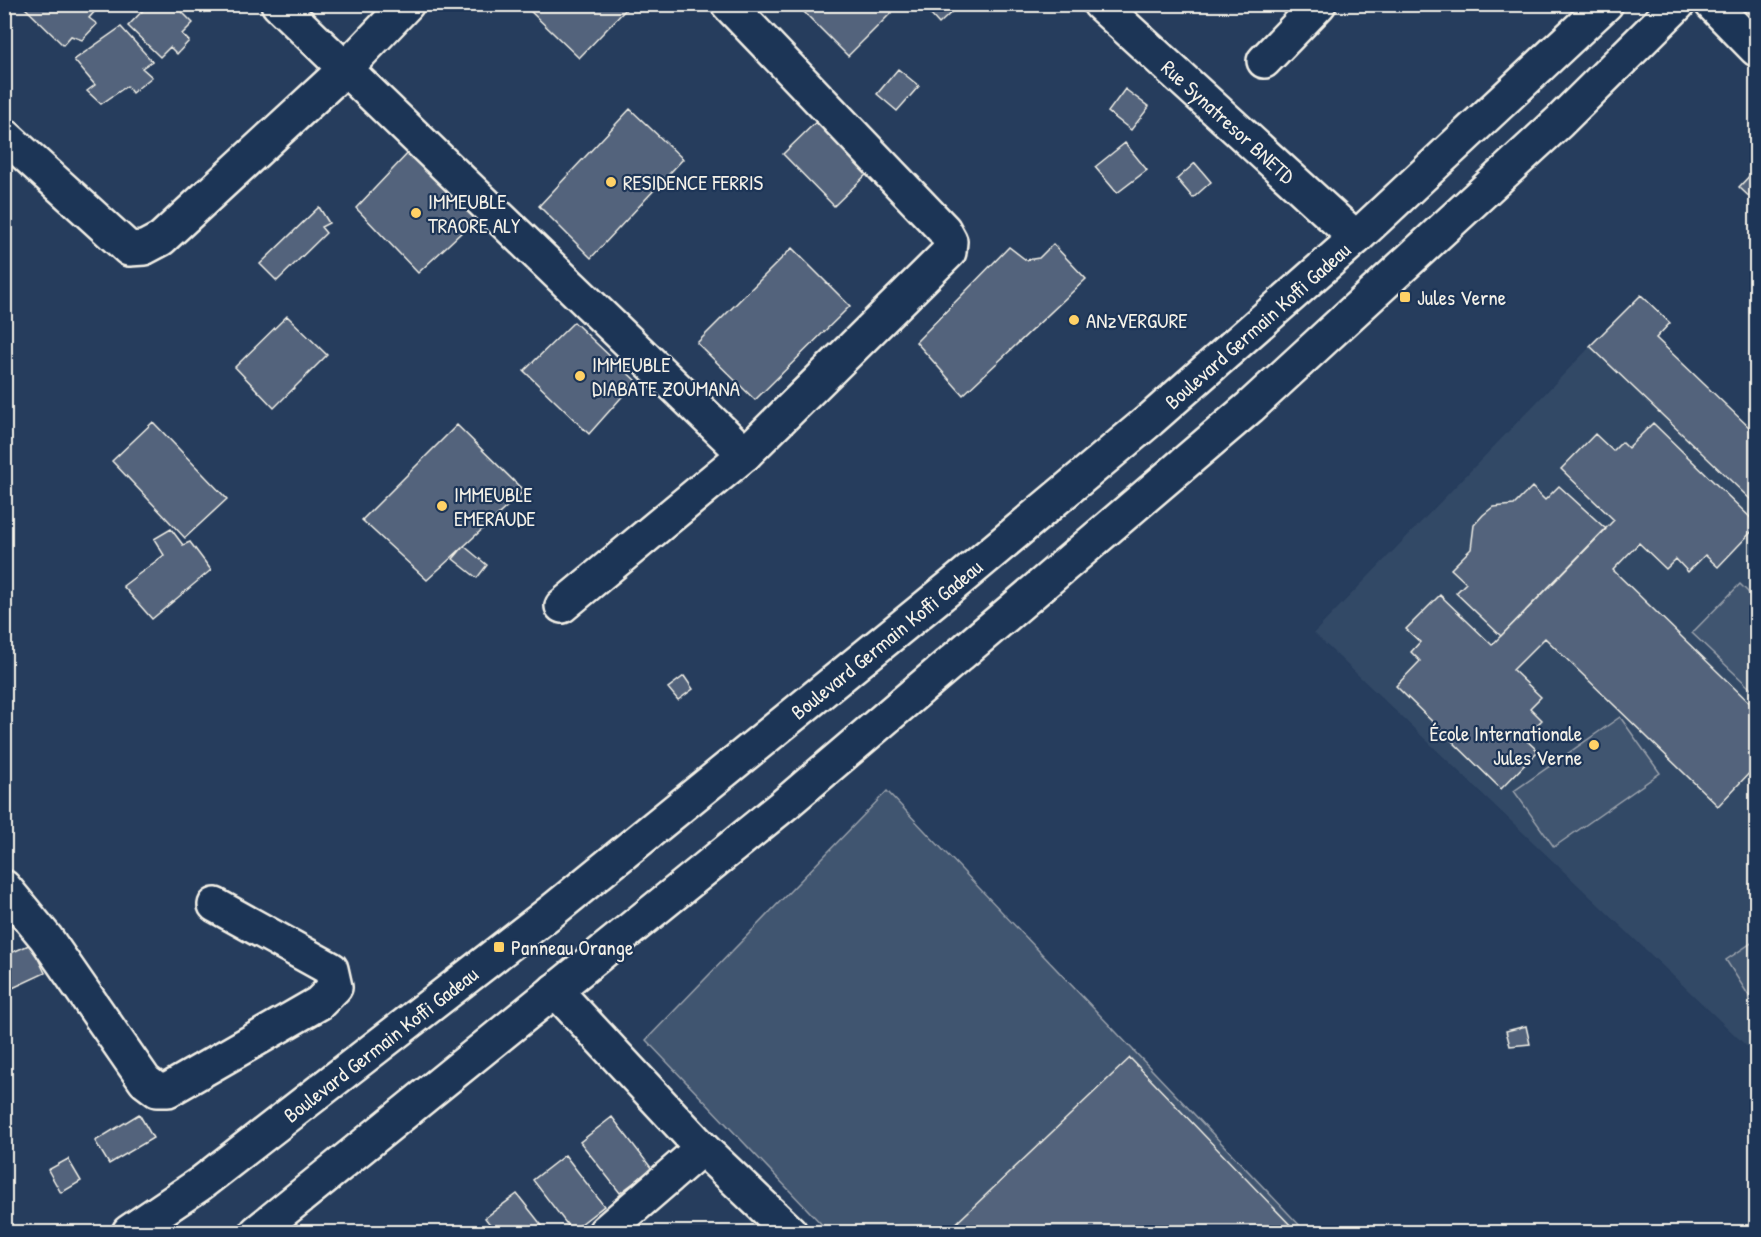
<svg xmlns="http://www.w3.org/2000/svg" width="1761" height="1237" viewBox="0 0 1761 1237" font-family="'Patrick Hand',sans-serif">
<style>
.built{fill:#334966}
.green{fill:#40546f;stroke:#9aa2ac;stroke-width:1.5}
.building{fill:#52647b;stroke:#f4f1e8;stroke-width:1.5}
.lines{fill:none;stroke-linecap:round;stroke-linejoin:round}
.street-casing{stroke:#f4f1e8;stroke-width:38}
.secondary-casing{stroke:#f4f1e8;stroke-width:38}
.street{stroke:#1d3557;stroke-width:33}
.secondary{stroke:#1d3557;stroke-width:33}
.poi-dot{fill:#ffd166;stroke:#1d3557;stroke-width:2}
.labels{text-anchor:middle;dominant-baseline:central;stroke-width:4.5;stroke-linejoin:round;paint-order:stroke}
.street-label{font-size:21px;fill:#f4f1e8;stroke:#1d3557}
.poi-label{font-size:21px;fill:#f4f1e8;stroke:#1d3557;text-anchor:start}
</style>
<rect width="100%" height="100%" fill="#263d5d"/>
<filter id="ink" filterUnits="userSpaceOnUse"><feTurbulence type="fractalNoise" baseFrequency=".0167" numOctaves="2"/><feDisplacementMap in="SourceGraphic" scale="12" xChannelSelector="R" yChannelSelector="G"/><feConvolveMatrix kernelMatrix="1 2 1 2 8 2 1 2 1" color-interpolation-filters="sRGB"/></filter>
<g filter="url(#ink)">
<path class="built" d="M1736,5H1756V25Z
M1591,346L1756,506V1055L1314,633Z"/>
<path class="green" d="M1740,584L1756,600V685L1752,690L1692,633Z
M1620,717L1660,773L1554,847L1514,791Z
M887,791L1306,1232H829L646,1040Z
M1756,940V1007L1726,960Z"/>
<path class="building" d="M21,4H90L96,10L89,18L97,24L82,40L71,36L63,45Z
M149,4H174L193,23L182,34L189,41L177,54L170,47L160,57L128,26Z
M197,4H213L205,12Z
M529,4H631L579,58L526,7Z
M796,4H887L893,11L848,56Z
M921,4H952L956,8L939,24Z
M121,27L152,61L142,68L152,77L132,93L127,86L101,104L87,91L95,85L74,60Z
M898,69L919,86L897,111L877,94Z
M1125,89L1149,107L1131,130L1108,112Z
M630,109L683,159L591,258L539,206Z
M821,117L872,169L834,206L783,154Z
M1125,143L1147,170L1117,193L1095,167Z
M410,151L477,218L418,273L356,208Z
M1195,163L1211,182L1193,198L1177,179Z
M1756,169V203L1739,187Z
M319,207L329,223L321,227L326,233L277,281L260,264Z
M1053,244L1086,279L963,395L916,342L1009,247L1026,260L1039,258Z
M792,248L850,306L755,400L697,343Z
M1641,295L1670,323L1656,338L1752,430L1756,425V496L1752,501L1590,346Z
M287,316L327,355L274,408L235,367Z
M574,322L636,381L589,434L524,371Z
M153,422L227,499L185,538L112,461Z
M1653,423L1756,523V527L1718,567L1705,555L1688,572L1676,559L1666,569L1639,543L1613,570L1756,709V766L1718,806L1545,638L1513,670L1541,697L1530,708L1542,720L1524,738L1538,751L1501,789L1396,686L1420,661L1411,652L1420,642L1406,629L1440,595L1492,645L1614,520L1561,469L1595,434L1613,451L1622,442L1628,448Z
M457,425L524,491L427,580L362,520Z
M1559,486L1606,529L1501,636L1456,593L1466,583L1451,569L1471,549L1474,525L1483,515L1493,507L1514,505L1532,487L1545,500Z
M171,529L183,545L190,542L211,570L152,619L123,586L164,555L154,539Z
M464,546L487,565L477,578L453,559Z
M684,676L693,689L678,700L668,688Z
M31,944L45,973L4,992V956Z
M1526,1026L1530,1044L1510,1046L1506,1031Z
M1130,1058L1297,1232H947Z
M139,1114L153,1138L109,1164L95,1141Z
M612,1117L652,1169L620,1193L580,1142Z
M565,1155L604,1206L572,1231L533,1180Z
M68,1159L81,1181L61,1193L48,1170Z
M517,1194L547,1232H496L485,1218Z"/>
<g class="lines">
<g class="street-casing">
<g id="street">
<path d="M278,4L745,454"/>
<path id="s1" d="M1100,4L1356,238"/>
<path d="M1712,4L1756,49"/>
<path d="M1264,61L1319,4"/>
<path d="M4,135L129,249L144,248L161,239L345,69L407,4"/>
<path d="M562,606L745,454L949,252L950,241L944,230L728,4"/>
<path d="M4,887L46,938L145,1081L157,1090H168L319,1003L335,987L331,969L215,905"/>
<path d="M555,990L702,1148L790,1232"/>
<path d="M605,1232L702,1148"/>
</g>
</g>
<g class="secondary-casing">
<g id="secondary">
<path id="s2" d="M129,1232L200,1184L552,911L953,585L1150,420L1356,238L1606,4"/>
<path d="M257,1232L785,804L1250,407L1559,122L1678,4"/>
</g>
</g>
<use href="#street" class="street"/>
<use href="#secondary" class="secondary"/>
</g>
</g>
<g class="poi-dot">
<circle cx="611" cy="182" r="6"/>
<circle cx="416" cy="213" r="6"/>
<rect x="1399" y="291" width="12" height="12" rx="3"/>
<circle cx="1074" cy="320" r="6"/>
<circle cx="580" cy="376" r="6"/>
<circle cx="442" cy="506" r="6"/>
<circle cx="1594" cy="745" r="6"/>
<rect x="493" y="941" width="12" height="12" rx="3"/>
</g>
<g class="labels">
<g class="street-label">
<text stroke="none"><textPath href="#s1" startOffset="174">Rue Synatresor BNETD</textPath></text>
<text stroke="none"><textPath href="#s2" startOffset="1448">Boulevard Germain Koffi Gadeau</textPath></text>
<text stroke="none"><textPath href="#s2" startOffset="962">Boulevard Germain Koffi Gadeau</textPath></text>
<text stroke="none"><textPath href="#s2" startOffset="314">Boulevard Germain Koffi Gadeau</textPath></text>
</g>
<g class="poi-label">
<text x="623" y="182">RESIDENCE FERRIS</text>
<text x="428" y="201">IMMEUBLE<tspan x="428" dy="24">TRAORE ALY</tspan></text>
<text x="1417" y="297">Jules Verne</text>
<text x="1086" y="320">ANzVERGURE</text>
<text x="592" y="364">IMMEUBLE<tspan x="592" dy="24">DIABATE ZOUMANA</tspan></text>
<text x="454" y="494">IMMEUBLE<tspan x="454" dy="24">EMERAUDE</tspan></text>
<text x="1582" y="733" text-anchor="end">École Internationale<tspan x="1582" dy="24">Jules Verne</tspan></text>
<text x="511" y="947">Panneau Orange</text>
</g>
</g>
<rect width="1761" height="1237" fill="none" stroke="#1d3557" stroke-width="24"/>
<rect x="12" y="12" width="1737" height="1213" fill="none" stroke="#f4f1e8" stroke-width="2" filter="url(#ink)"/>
</svg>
